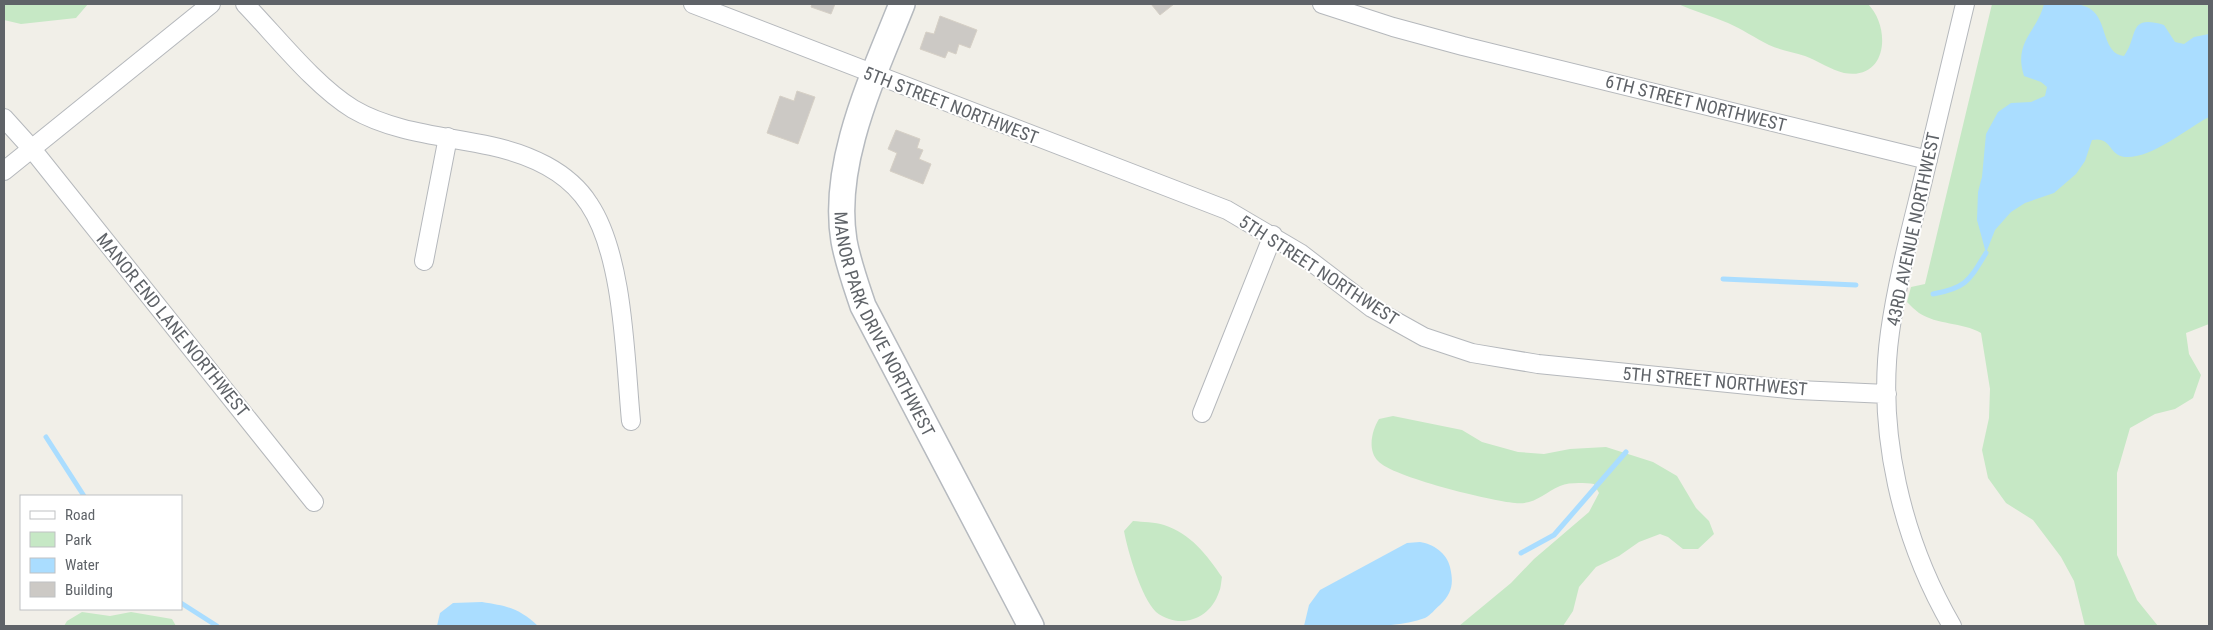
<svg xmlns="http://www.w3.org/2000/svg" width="2213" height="630" viewBox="0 0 2213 630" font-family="'Roboto Condensed',sans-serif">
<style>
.green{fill:#c6e8c5}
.water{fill:#adf}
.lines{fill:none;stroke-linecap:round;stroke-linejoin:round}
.stream{stroke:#adf;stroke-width:5}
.building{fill:#ccc9c5;stroke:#d6d0c6}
.street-casing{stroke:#b5b8bc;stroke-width:20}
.secondary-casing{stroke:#b6babf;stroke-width:28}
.street{stroke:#fff;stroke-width:18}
.secondary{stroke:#fff;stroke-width:25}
.labels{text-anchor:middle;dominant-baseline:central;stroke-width:4;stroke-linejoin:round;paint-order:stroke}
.street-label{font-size:18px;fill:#5f6368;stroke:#fff}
</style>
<rect width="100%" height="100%" fill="#f1efe8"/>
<path class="green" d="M4,4H88L76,18L21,24L4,20Z
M1678,4H1868C1891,27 1888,81 1844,73C1831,70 1818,61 1805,56C1793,52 1780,50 1769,45C1755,38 1742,29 1728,23C1711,16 1694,11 1678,4Z
M1992,4H2209V324L2186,333L2189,354L2201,375L2193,398L2175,409L2155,414L2130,428L2117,473V555L2137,600L2158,626H2085L2074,581L2061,557L2033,520L2006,503L1988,478L1982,450L1989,418L1990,389L1981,333C1962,322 1937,325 1919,313C1915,310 1911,306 1907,302L1911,287L1925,284Z
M1393,416L1462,430L1482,442L1518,452L1544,454L1570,449L1606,447L1653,462L1677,476L1696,508L1709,521L1714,534L1698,549H1683L1668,537L1660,534L1639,542L1619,556L1596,567L1579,587L1573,611L1563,626H1459L1511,583L1534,559L1589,512L1599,493L1594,484C1584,483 1570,482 1560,486C1544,493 1535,505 1515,503C1491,501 1392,477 1378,461C1367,450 1372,430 1379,419Z
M1133,521C1143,522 1155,522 1164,525C1190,533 1207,555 1222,577C1221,582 1221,588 1219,592C1210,620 1179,630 1156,612C1141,597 1128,552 1124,531Z
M82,612L110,616L131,612L172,619L176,626H64L67,621Z"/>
<path class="water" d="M2044,4C2059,4 2080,0 2093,11C2107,23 2103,54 2124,56C2139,36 2127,14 2164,25L2175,42L2184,44L2194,37L2209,34V117C2186,129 2151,159 2125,157C2108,155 2112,136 2092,140L2085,161L2076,174L2054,193L2025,203L2011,212L1995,230L1986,253L1977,220L1978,192L1982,177L1986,134L1998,112L2011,103L2031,102L2045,96L2047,87L2041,82L2024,76C2013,42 2037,32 2044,4Z
M1420,542C1433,544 1447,553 1450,567C1454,584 1452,593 1440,605C1435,609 1431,615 1425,618C1391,630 1341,626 1304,626L1309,605L1320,590L1407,543Z
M482,602C507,606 519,608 538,626H437L440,613L453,603Z"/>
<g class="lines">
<path class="stream" d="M1723,279L1856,285
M1933,294C1966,288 1969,281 1986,253
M46,437L84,496
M1521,553L1554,535L1626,452
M181,603L217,626"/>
</g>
<path class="building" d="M812,4H835L831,14L811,7Z
M1151,4H1174L1160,15Z
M940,16L977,30L970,48L959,44L956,54L948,51L945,58L920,49L926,32L934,34Z
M797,91L815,97L798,144L767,133L780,96L794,101Z
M896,130L920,139L917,148L923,150L919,159L931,164L923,184L890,171L897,153L888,149Z"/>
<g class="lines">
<g class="street-casing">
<path id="street" d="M245,4C276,36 315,86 353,109C394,133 446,136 491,146C528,154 568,171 589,204C624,256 625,359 631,421
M693,4L1227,210L1300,253L1372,308L1424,337L1472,353L1538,364L1798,390L1887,394
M1322,4L1393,27L1463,46L1928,160
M4,118L32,149L314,502
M4,171L211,4
M424,261L448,137
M1202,413L1273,235
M1952,626C1902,540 1876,432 1890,332C1897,282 1910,233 1922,184C1936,124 1951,64 1965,4"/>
</g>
<g class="secondary-casing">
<g id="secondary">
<path id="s1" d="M902,4C874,75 831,162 844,241C848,263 856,285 863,306L1031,626"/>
</g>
</g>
<use href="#street" class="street"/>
<use href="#secondary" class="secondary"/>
</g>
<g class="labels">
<g class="street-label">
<text transform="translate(1696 103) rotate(14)">6TH STREET NORTHWEST</text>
<text transform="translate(951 105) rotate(21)">5TH STREET NORTHWEST</text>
<text transform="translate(1913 229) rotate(-78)">43RD AVENUE NORTHWEST</text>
<text transform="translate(1319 270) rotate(33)">5TH STREET NORTHWEST</text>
<text stroke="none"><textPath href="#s1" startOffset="339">MANOR PARK DRIVE NORTHWEST</textPath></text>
<text transform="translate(173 325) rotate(51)">MANOR END LANE NORTHWEST</text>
<text transform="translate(1715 381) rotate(5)">5TH STREET NORTHWEST</text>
</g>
</g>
<rect width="2213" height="630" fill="none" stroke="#5f6368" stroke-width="10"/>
<rect x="20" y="495" width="162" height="115" fill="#ffffff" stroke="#bfc1c3"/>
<rect x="30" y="511" width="25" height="8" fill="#ffffff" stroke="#bfc1c3"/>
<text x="65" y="520" font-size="15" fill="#5f6368">Road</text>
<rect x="30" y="532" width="25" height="15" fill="#c6e8c5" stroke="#bfc1c3"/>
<text x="65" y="545" font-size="15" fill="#5f6368">Park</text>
<rect x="30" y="558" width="25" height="15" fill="#aaddff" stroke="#bfc1c3"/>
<text x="65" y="570" font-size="15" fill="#5f6368">Water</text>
<rect x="30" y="582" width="25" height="15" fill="#ccc9c5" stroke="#bfc1c3"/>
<text x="65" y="595" font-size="15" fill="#5f6368">Building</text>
</svg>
